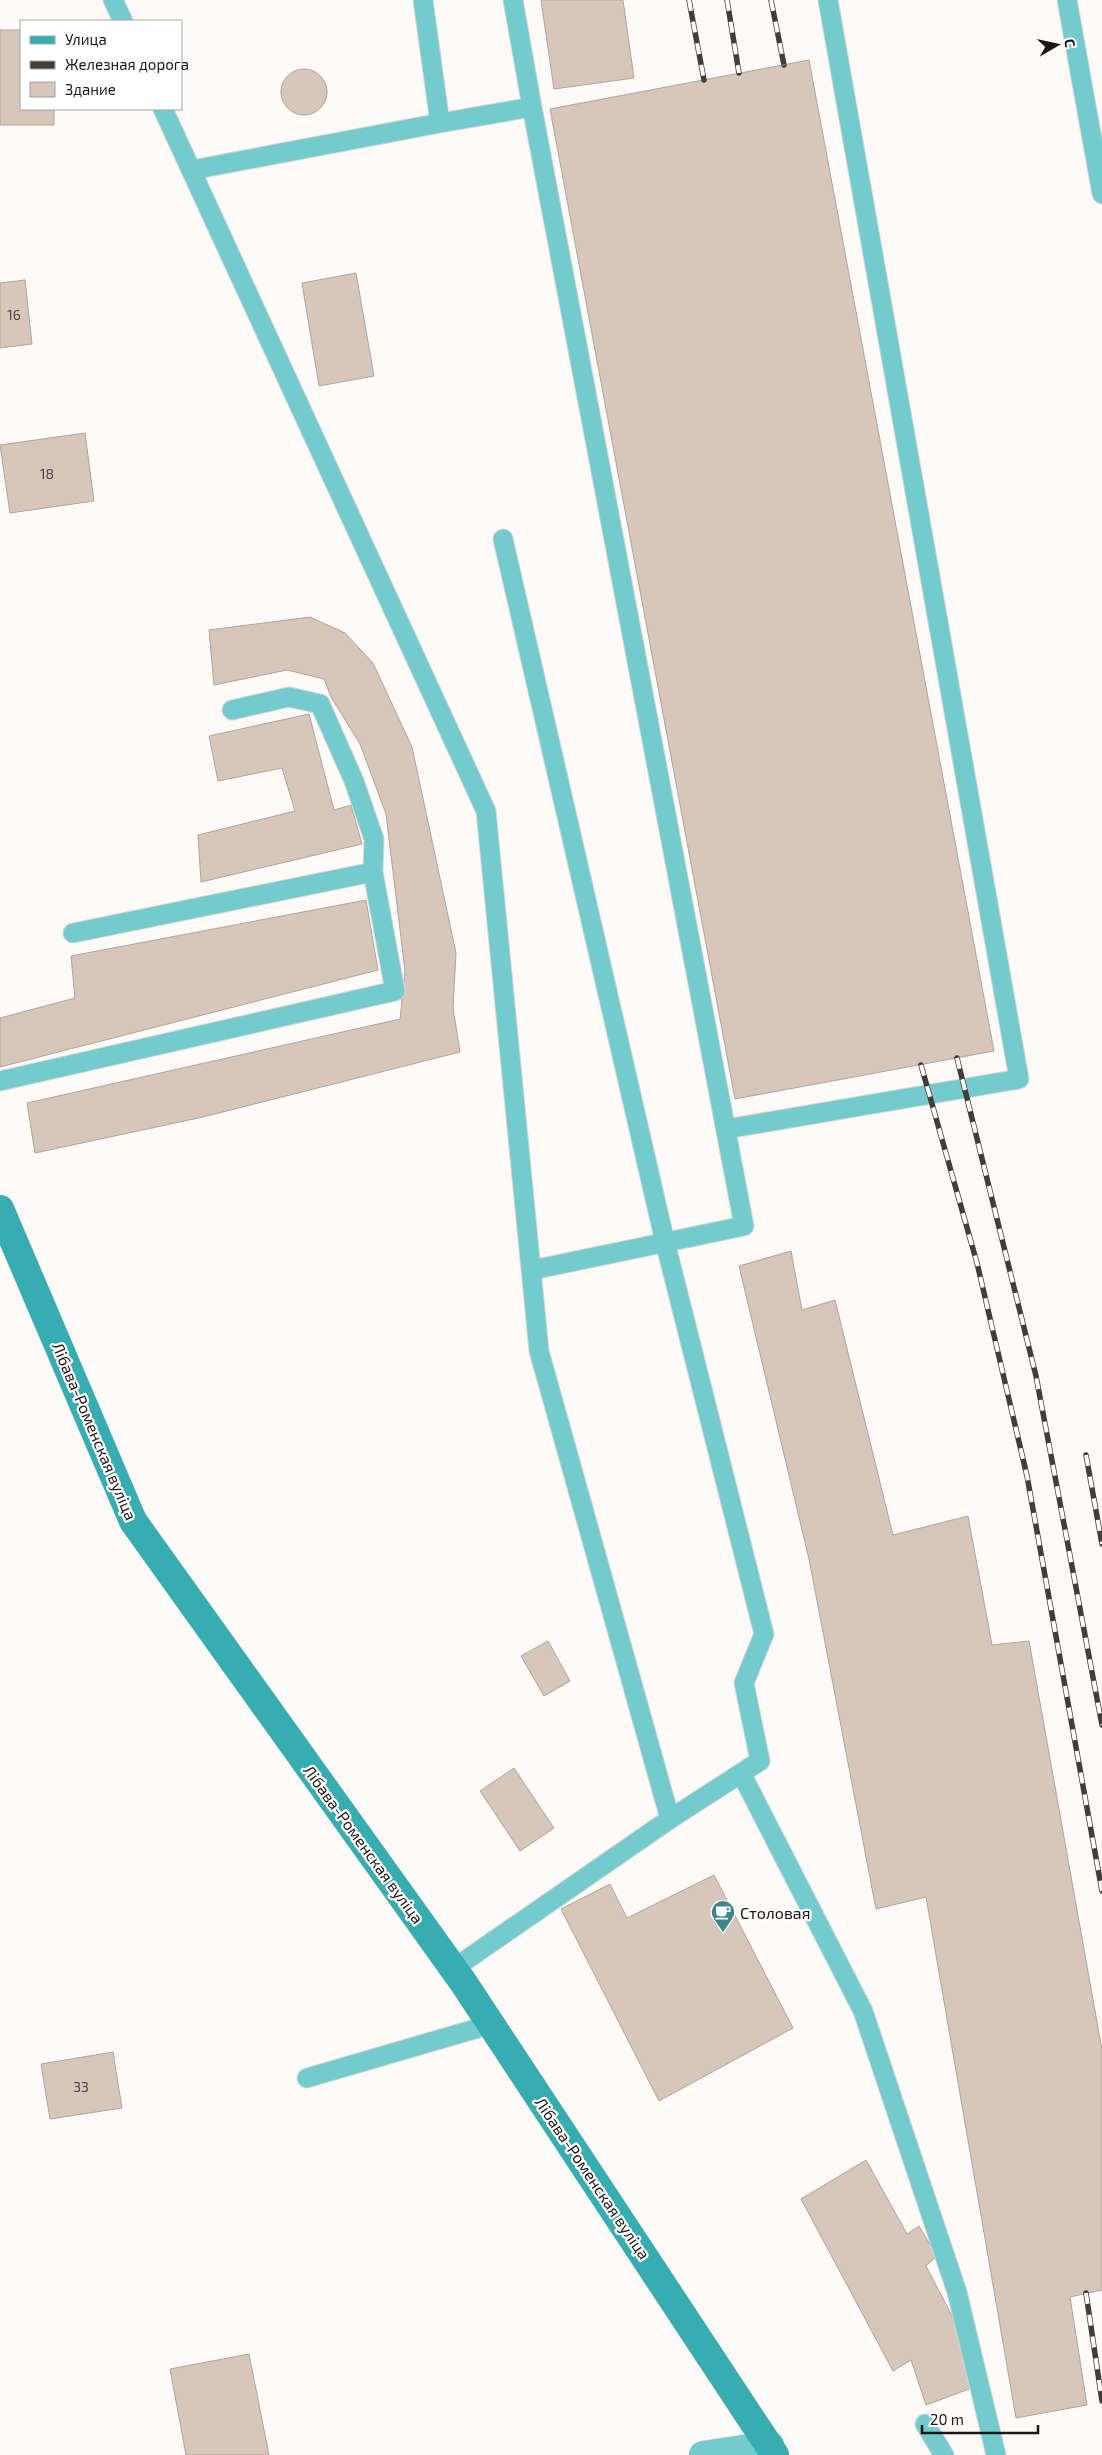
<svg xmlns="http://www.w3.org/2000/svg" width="1102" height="2455" viewBox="0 0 1102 2455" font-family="'Exo 2',sans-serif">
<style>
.building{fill:#d6c6bb;stroke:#b3a399}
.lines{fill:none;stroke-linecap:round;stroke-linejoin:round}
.service-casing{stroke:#d9d6d3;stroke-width:21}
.minor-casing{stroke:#d9d6d3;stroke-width:29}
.secondary-casing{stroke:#d9d6d3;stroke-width:29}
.service{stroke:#73cbcd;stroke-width:19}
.minor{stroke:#73cbcd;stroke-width:28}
.secondary{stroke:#36adb0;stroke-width:28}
.rail-casing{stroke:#423d39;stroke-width:5.5}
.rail{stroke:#fff;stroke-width:4;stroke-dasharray:11;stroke-linecap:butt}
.labels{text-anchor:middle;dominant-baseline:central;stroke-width:4.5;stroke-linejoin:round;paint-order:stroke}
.number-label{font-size:14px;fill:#4b433d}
.street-label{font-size:16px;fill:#1d1713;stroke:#fff}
.poi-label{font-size:16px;fill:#1d1713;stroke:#fff;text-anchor:start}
</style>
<rect width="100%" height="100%" fill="#fdfaf8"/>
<path class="building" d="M541,0H623L634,78L554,89Z
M0,30H21V109H54V125H0Z
M809,60L994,1051L735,1099L550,109Z
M281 92a23 23 0 1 1 46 0a23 23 0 1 1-46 0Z
M356,273L374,376L319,386L302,283Z
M25,280L32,344L0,348V283Z
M85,433L94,501L10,513L0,445Z
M310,617L345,633L373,663L412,747L456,953L453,1008L460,1052L203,1117L35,1153L27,1103L400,1019L405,971L386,814L360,744L331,697L324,679L287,670L214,685L209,630Z
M309,714L334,810L351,805L362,844L201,882L198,835L295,811L282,768L218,781L209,736Z
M366,900L378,970L0,1067V1018L75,998L71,956Z
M791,1251L802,1310L835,1300L893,1535L968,1516L992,1645L1029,1641L1102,2050V2290L1070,2297L1087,2405L1016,2418L926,1897L876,1909L809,1559L739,1266Z
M548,1641L570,1681L544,1696L521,1656Z
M514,1768L554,1828L520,1851L480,1791Z
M714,1875L793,2028L659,2101L561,1909L610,1884L627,1918Z
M113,2052L122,2108L50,2119L41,2064Z
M866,2160L907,2234L919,2226L937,2256L926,2266L961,2333L972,2388L926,2405L911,2360L893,2371L801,2199Z
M249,2354L269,2455H186L170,2369Z"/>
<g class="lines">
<g class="service-casing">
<path id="service" d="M113,0L123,21
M513,0L532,107
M1067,0L1102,194
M163,109L486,811L539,1351L670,1819L453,1969
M440,123L532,107L744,1226L532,1270
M192,170L440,123L423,0
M503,539L665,1242L764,1634L744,1683L760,1761L670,1819
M73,933L373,872
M0,1081L395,991L373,872L374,839L354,781L320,704L289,697L232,710
M726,1129L1019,1079L828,0
M741,1773L863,2011L957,2292L996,2455
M307,2078L489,2025
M925,2424L944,2455"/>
</g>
<g class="minor-casing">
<path id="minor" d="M703,2455L770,2445"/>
</g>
<g class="secondary-casing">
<path id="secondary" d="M0,1209L133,1521L463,1982L775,2455"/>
</g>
<use href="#service" class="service"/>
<use href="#minor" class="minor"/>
<use href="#secondary" class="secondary"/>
<g class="rail-casing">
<path id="rail" d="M689,0L704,80
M727,0L739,73
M771,0L784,65
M957,1058L1036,1376L1102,1725
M921,1065L977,1263L1027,1476L1102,1891
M1086,1455L1102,1544
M1086,2293L1102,2401"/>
</g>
<use href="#rail" class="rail"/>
</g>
<defs>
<g id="cafe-pin" transform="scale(1.25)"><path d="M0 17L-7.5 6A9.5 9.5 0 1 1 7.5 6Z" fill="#3e8788" stroke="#fff"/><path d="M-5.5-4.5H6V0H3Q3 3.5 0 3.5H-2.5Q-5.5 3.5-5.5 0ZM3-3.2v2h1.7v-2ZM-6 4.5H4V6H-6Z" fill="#fff"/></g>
</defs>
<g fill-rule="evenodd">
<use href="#cafe-pin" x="723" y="1912"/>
</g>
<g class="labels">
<g class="number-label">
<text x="14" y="314">16</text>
<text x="47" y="473">18</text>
<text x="81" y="2086">33</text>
</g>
<g class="street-label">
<text transform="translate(95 1431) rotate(67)">Лібава-Роменская вуліца</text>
<text transform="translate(364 1844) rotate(54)">Лібава-Роменская вуліца</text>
<text transform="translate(593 2178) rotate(56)">Лібава-Роменская вуліца</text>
</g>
<g class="poi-label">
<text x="740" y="1912">Столовая</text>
</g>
</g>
<rect x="20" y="20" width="162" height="90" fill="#ffffff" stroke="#a5a2a1"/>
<rect x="30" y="36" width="25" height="8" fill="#36adb0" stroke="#a5a2a1"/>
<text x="65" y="45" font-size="15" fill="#1d1713">Улица</text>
<rect x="30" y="61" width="25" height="8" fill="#423d39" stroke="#a5a2a1"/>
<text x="65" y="70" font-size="15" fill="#1d1713">Железная дорога</text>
<rect x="30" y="82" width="25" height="15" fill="#d6c6bb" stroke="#a5a2a1"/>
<text x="65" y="95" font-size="15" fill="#1d1713">Здание</text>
<g transform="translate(1057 45) rotate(81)" stroke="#ffffff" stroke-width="4" paint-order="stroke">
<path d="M0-4L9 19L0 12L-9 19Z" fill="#1d1713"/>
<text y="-8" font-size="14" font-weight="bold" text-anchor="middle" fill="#1d1713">С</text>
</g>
<path d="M922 2425v8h116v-8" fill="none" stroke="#1d1713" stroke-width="2.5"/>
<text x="930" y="2425" font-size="15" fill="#1d1713" stroke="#ffffff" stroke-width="4" paint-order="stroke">20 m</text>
</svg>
